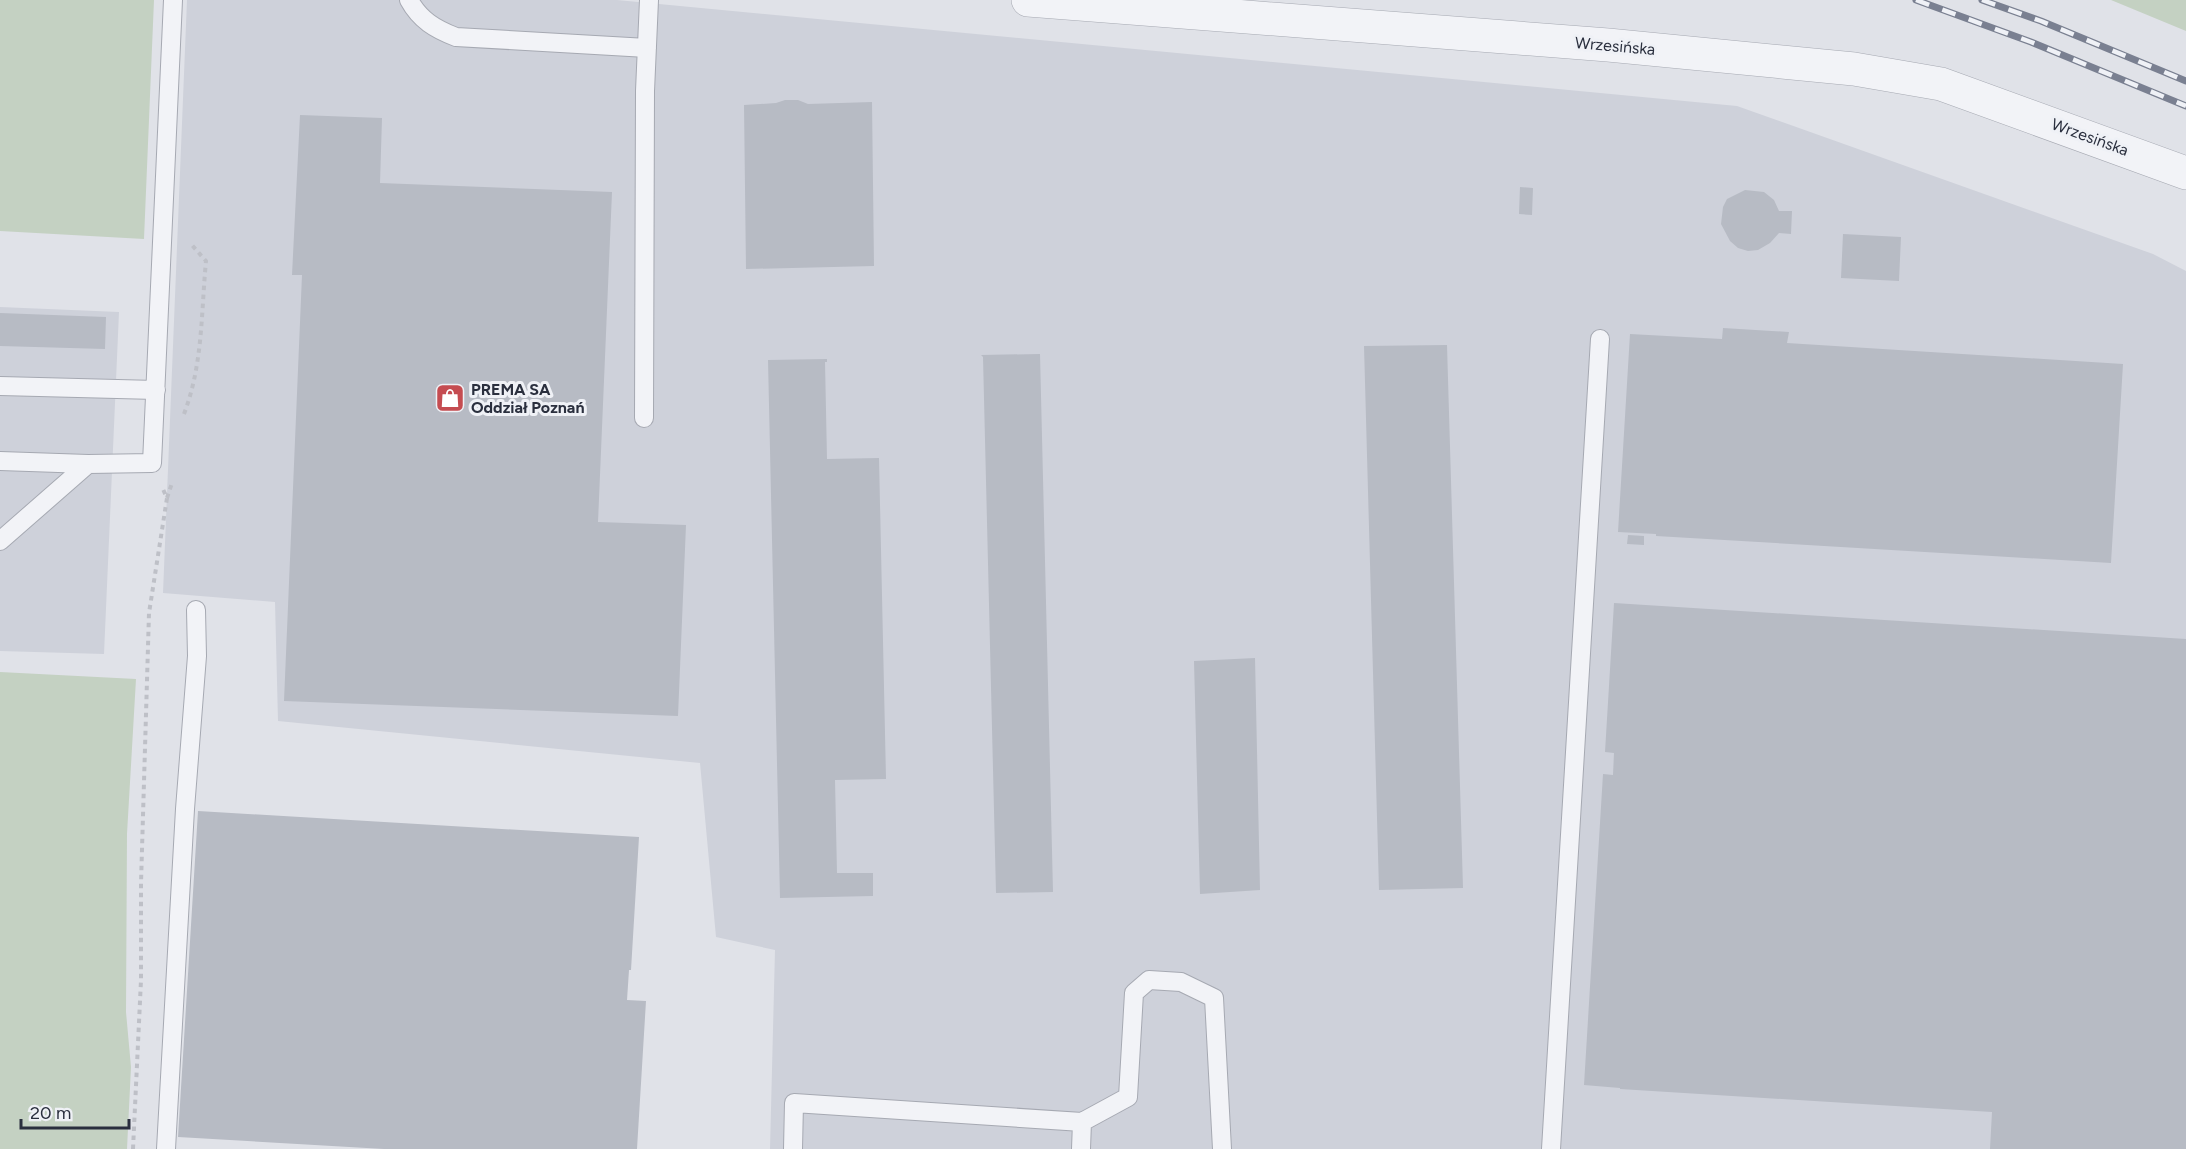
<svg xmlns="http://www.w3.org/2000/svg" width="2186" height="1149" viewBox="0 0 2186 1149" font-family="Figtree,sans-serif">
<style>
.built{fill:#ced1da}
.green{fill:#c4d1c2}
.building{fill:#b7bbc4}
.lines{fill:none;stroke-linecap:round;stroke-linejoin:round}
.service-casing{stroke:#a6a9b2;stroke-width:20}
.minor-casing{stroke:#a6a9b2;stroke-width:34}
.path{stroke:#bec0c7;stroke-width:4;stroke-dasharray:4.5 4.5;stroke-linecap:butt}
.service{stroke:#f2f3f7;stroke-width:18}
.minor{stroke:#f2f3f7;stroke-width:33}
.rail-casing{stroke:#7a8091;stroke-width:7}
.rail{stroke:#eff1f6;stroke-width:4.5;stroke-dasharray:14;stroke-linecap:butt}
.labels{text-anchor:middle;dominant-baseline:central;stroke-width:6;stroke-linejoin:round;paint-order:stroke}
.street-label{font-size:16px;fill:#2a2f3e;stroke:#eff1f6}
.poi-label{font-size:16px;font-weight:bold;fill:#2a2f3e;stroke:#eff1f6;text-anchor:start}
</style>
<rect width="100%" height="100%" fill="#e0e2e8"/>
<path class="built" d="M187,0H617L1737,106L2153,254L2186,271V1149H770L775,950L716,937L700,763L278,721L275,602L163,593Z
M0,307L119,312L104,654L0,651Z"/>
<path class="green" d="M0,0H154L144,239L0,231Z
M2111,0H2186V31Z
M0,672L136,679L127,834L126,1012L131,1067L127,1149H0Z"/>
<path class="building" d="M785,100H798L808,104L872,102L874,266L746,269L744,105L776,103Z
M300,115L382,118L380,183L612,192L598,522L686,525L678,716L284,701L302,275H292Z
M1520,187L1533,188L1532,215L1519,214Z
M1745,190L1764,192L1774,200L1779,211H1792L1791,234L1779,233L1770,243L1758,250L1748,251L1738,248L1730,241L1721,224L1723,207L1727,199Z
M1843,234L1901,237L1899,281L1841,278Z
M0,313L106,317L105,349L0,346Z
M1723,328L1789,332L1787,343L2123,364L2111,563L1656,536V534L1618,532L1630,334L1722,339Z
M1447,345L1463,888L1379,890L1364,346Z
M1040,354L1053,892L996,893L983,357L981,355Z
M827,359V362H825L827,459L879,458L886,779L835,780L837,873H873V896L780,898L768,360Z
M1628,535L1644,536V545L1627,544Z
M1614,603L2186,639V1149H1990L1992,1112L1620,1089V1088L1584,1085L1603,774L1613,775L1614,753L1605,752Z
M1255,658L1260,890L1200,894L1194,661Z
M198,811L639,837L631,970H629L627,1000L646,1001L637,1149H384L178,1137Z"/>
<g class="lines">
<g class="service-casing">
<path id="service" d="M409,0C420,20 435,29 456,37L647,48
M0,386L156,390
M644,418L645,91L649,0
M0,461L88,464
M0,541L88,464L152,463L173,0
M1082,1122L1128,1097L1134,993L1149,980L1181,982L1214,998L1222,1149
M166,1149L185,809L197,656L196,610
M793,1149L794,1103L1082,1122L1081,1149
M1551,1149L1600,339"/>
</g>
<g class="minor-casing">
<path id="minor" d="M1028,0L1608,45L1854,69L1941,84L2186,173"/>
</g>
<path class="path" d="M184,414C203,364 201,314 206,261L191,244
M167,498L172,483
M133,1149L141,980V883L149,613L167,498L162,487"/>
<use href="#service" class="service"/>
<use href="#minor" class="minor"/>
<g class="rail-casing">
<path id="rail" d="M1916,0L2031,42L2186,106
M1982,0L2041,21L2186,81"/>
</g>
<use href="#rail" class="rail"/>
</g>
<defs>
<g id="shop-square" transform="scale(1.5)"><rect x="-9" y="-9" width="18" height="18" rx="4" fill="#c54c51" stroke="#eff1f6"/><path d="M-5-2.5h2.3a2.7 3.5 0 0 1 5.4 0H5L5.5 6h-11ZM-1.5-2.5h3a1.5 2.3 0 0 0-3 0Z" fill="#fff"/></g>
</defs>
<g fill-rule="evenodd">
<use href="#shop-square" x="450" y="398"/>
</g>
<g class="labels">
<g class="street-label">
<text transform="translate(1615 46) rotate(5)">Wrzesińska</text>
<text transform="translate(2090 137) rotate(20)">Wrzesińska</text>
</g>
<g class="poi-label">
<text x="471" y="389">PREMA SA<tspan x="471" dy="18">Oddział Poznań</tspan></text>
</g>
</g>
<path d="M21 1119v9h108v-9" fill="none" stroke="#2a2f3e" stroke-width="3"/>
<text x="30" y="1119" font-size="18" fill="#2a2f3e" stroke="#eff1f6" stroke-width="4.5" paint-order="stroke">20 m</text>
</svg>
